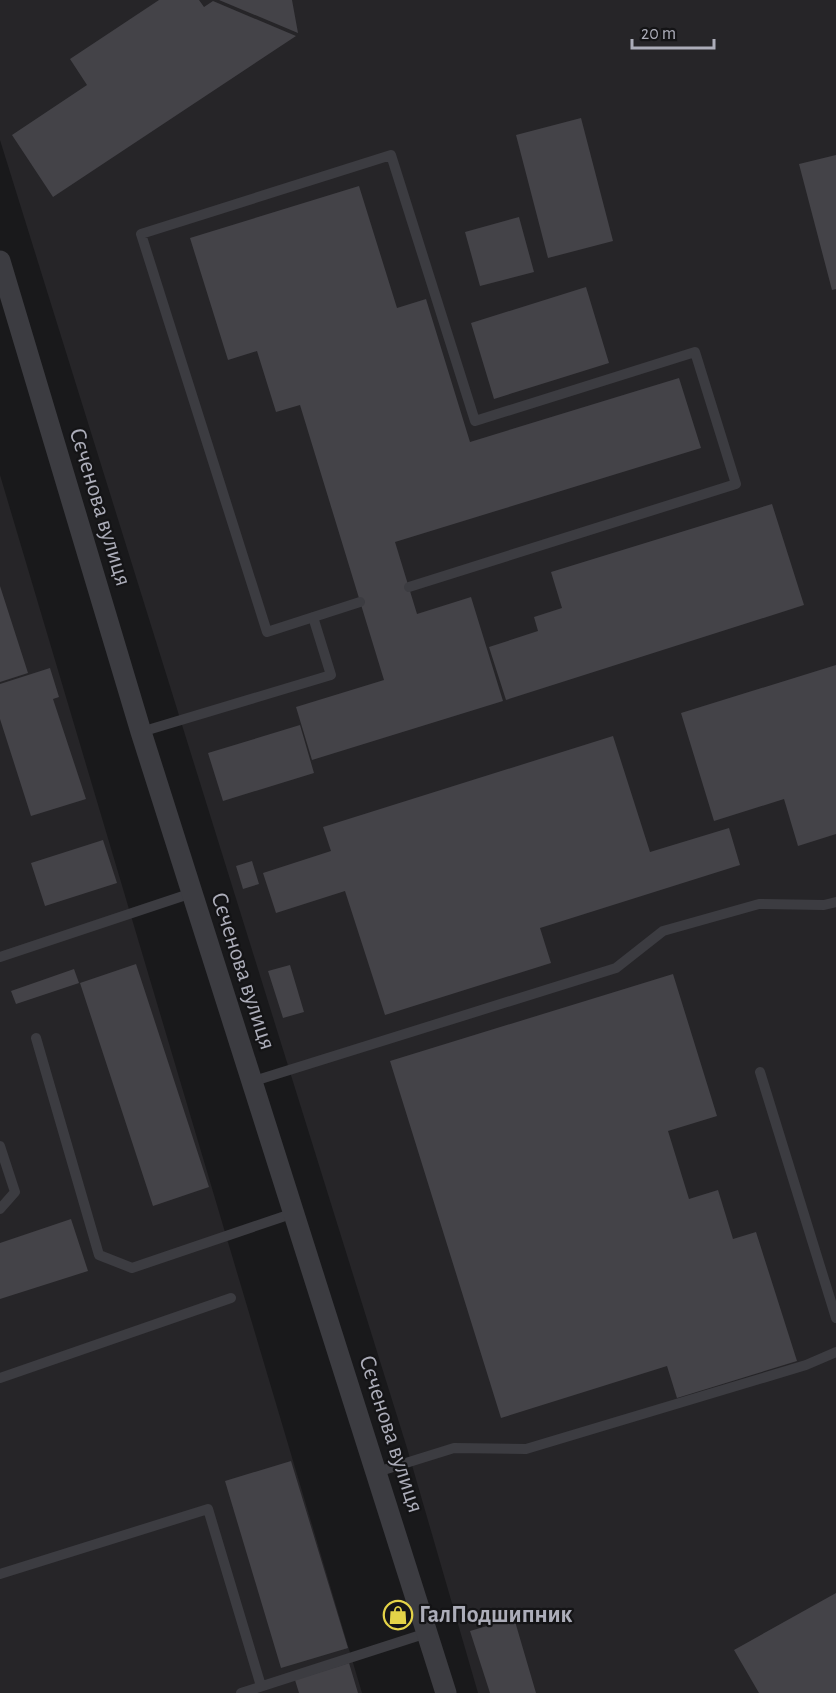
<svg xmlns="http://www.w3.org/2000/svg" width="836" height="1693" viewBox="0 0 836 1693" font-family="'Alegreya Sans',sans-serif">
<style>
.built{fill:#262528}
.building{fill:#444348}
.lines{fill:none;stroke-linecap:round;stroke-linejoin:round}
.lane{stroke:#3c3c41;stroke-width:10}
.street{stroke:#3c3c41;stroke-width:21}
.labels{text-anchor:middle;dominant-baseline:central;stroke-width:4.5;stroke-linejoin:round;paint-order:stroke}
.street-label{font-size:24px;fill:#acadb9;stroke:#141416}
.poi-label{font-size:24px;font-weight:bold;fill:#acadb9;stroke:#141416;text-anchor:start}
</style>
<rect width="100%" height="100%" fill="#19191b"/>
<path class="built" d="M0,0H836V1693H478L407,1448L0,140Z
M0,475L362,1693H0Z"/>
<path class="building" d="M159,0H199L204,7L213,1L296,36L53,197L12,135L87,85L70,59Z
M219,0H292L298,33Z
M581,118L613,241L548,258L516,135Z
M836,155V289L832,290L799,164Z
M359,186L397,308L426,299L470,442L679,378L701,448L395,542L417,614L471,597L503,701L312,760L296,707L384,680L300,405L276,412L257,351L228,360L190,238Z
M519,217L534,272L480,286L465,232Z
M586,287L609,363L494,399L471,323Z
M772,504L804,605L506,700L489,647L538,631L534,617L562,608L551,572Z
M0,586L28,673L0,682Z
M836,665V834L798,846L784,799L714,821L681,713Z
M50,668L59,697L53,699L86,799L31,816L0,719V684Z
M300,725L314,773L223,801L208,753Z
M613,736L650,852L729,828L740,865L540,928L551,963L385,1015L345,891L276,913L263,873L331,851L323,827Z
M103,840L117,883L45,906L31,863Z
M252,861L259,884L243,889L236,866Z
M136,964L209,1187L153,1206L80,983Z
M290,965L304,1012L283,1018L268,971Z
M74,969L79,983L16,1004L11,991Z
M673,974L717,1116L668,1131L689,1199L718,1190L733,1239L756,1232L797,1361L677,1398L667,1366L501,1418L390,1061Z
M71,1219L88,1271L0,1299V1243Z
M291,1461L348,1648L281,1668L225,1481Z
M836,1593V1693H759L734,1650Z
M514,1618L536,1693H490L470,1631Z
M349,1663L358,1693H299L295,1680Z"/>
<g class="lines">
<path class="lane" d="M360,602L267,632L141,234L391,155L475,421L695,352L736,484L409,587
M141,732L331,675L313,617
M0,957L192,893
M36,1038L99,1255L132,1268L294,1213
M760,1072L836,1318
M251,1082L616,968L663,931L759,904L824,905L836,902
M0,1146L15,1192L0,1209
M0,1378L231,1298
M377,1472L454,1448L526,1449L806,1365L836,1352
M0,1574L208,1509L261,1686
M241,1693L427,1633"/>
<path class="street" d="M0,261L141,732L446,1693"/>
</g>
<defs>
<g id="shop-ring" transform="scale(1.5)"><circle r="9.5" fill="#141416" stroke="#e4d348" stroke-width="1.5"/><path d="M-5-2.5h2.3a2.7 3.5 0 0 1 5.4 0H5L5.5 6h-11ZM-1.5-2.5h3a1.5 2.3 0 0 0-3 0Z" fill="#e4d348"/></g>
</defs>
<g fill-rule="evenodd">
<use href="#shop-ring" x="398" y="1615"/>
</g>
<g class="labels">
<g class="street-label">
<text transform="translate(100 507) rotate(73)">Сєченова вулиця</text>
<text transform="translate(243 971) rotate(72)">Сєченова вулиця</text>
<text transform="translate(391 1434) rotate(72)">Сєченова вулиця</text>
</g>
<g class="poi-label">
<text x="419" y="1615">ГалПодшипник</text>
</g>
</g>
<path d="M632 39v9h82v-9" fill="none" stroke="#acadb9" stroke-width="3"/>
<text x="641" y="39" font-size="18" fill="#acadb9" stroke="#141416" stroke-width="4.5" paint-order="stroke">20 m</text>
</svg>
